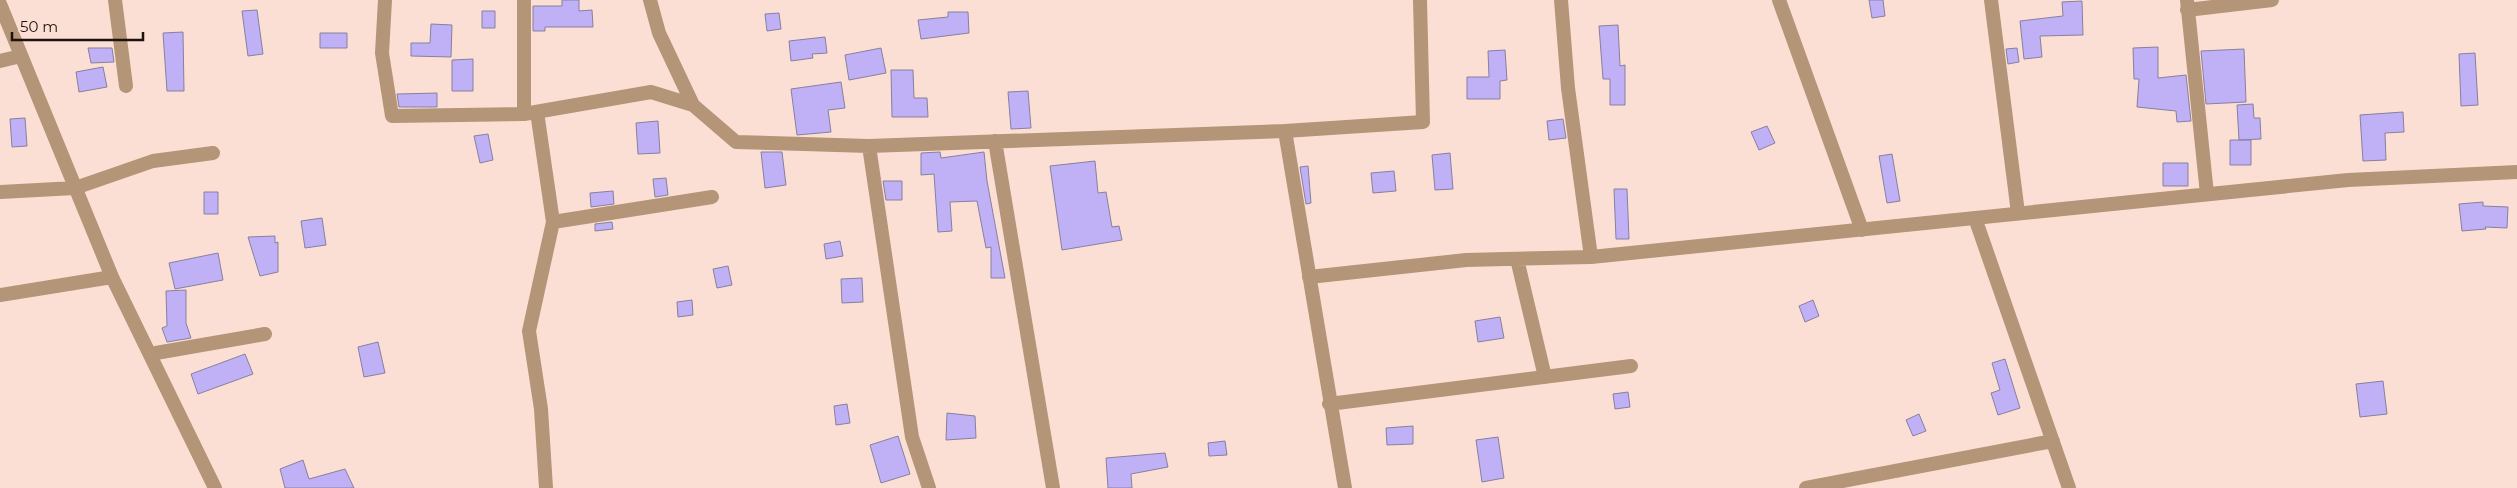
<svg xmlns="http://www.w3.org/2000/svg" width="2517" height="488" viewBox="0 0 2517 488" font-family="Montserrat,sans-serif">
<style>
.building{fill:#c0b0f6;stroke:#87809d}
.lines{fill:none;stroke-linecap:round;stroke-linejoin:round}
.minor{stroke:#b49577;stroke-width:14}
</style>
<rect width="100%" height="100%" fill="#fcdfd4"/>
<path class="building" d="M562,0H579V11L592,10L593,27H545V31H533V6H562Z
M1869,0H1883L1885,16L1872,18Z
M2082,1L2083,35L2040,36L2042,57L2024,59L2020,21L2063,16L2062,2Z
M257,10L263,54L248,56L242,11Z
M482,11H495V28H482Z
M948,12H968L969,33L921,39L918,20L948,17Z
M779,13L781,29L767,31L765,14Z
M431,24L452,25L451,57L411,56V43H430Z
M1618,25L1620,66L1625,65V105H1610V79H1603L1599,26Z
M183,32L184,91H167L163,33Z
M320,33H347V48H320Z
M825,37L827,53L812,54L813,58L791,61L789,41Z
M2158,47V78L2186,75L2191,121L2177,122L2176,111L2137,107L2139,79H2134L2133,48Z
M88,48H112L114,62L91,63Z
M881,48L886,73L849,80L845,55Z
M2017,48L2019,62L2008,64L2006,49Z
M2244,49L2246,102L2206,104L2201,51Z
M1505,50L1507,80L1500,81V99H1467V77H1489L1488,51Z
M2475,53L2478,105L2461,106L2459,54Z
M473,59V91H452V60Z
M103,67L107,87L79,92L76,72Z
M891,70H913L914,98H927L928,117H892Z
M841,82L845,108L828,110L831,132L797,135L791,89Z
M1028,91L1031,128L1011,129L1008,92Z
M437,93V107H399L397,94Z
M2253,104L2254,118H2260L2261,139L2239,140L2237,105Z
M2403,112L2404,132L2385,133L2386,160L2363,161L2360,115Z
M25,118L27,146L12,147L10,119Z
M1563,119L1566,138L1549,140L1547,121Z
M658,121L660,153L638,154L636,123Z
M1767,126L1775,143L1759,150L1751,132Z
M488,134L493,160L480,163L474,136Z
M2230,140H2251V165H2230Z
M761,152H782L786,185L765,188Z
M940,152L941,158L984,152L987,181L1005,278H991V247L986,248L977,201L950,202L952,231L938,232L934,174L921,175V153Z
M1450,153L1453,189L1435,190L1432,155Z
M1892,154L1900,201L1887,203L1879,156Z
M1095,161L1098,193L1106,192L1112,227L1119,226L1122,240L1062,250L1050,166Z
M2163,163H2188V186H2163Z
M1308,166L1311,203L1306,204L1300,167Z
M1394,171L1396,191L1373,193L1371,173Z
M666,178L668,195L655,197L653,179Z
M883,181H902V200H886Z
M1614,189H1627L1629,239H1616Z
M613,191L614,204L591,207L590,193Z
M204,192H218V214H204Z
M2483,202V206L2508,207L2507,228L2485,227L2486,229L2462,231L2459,204Z
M322,218L326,245L305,248L301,221Z
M612,222L613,229L595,231V224Z
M275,236V243L278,242V272L260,276L248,237Z
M840,241L843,256L826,259L824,244Z
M218,253L223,280L175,289L169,263Z
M728,266L732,285L717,288L713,269Z
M862,278L863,302L842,303L841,279Z
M186,290V323L191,338L167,342L162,328L167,326L166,291Z
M692,300L693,315L678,317L677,302Z
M1813,300L1819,316L1805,322L1799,306Z
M1500,317L1504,338L1478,342L1475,321Z
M378,342L385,373L364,377L358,347Z
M245,354L253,374L198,394L191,374Z
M2005,359L2020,408L1998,415L1991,393L2000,390L1992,363Z
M2383,381L2387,414L2360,417L2356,384Z
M1628,392L1630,407L1615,409L1613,394Z
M847,404L850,423L836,425L834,406Z
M947,413L975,416L976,438L946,440Z
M1919,414L1926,431L1913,436L1906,420Z
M1413,426V444L1387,445L1386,428Z
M898,436L910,474L881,483L870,445Z
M1498,437L1504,478L1482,482L1476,440Z
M1225,441L1227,455L1209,456L1208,443Z
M1165,453L1168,467L1131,474L1132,488H1108L1106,458Z
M303,460L309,479L345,469L354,488H285L280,469Z"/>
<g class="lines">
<path class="minor" d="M115,0L126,86
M385,0L382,53L392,116L524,114
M524,0V114L651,92L693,105L736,142L869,146
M650,0L659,33L693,105
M1561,0L1568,88L1591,257
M1779,0L1862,230
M1991,0L2018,213
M2187,0L2207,194
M0,4L112,277L215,488
M2187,10L2272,0
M0,61L21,56
M537,112L553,222L529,331L541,409L546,488
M1285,131L1345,488
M995,141L1053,488
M0,192L75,188L153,161L213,153
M1975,218L2069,488
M553,222L712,197
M1517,259L1545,377
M1309,277L1466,260L1591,257L2348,180L2517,172
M0,295L112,277
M150,354L265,334
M1329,404L1631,366
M929,488L912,437L869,146L1285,131L1423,122L1420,0
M1806,488L2053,441"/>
</g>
<path d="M12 32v8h131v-8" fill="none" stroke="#1e120e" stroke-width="2.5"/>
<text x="20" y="32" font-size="15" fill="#1e120e" stroke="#fcdfd4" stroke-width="4" paint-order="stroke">50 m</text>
</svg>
